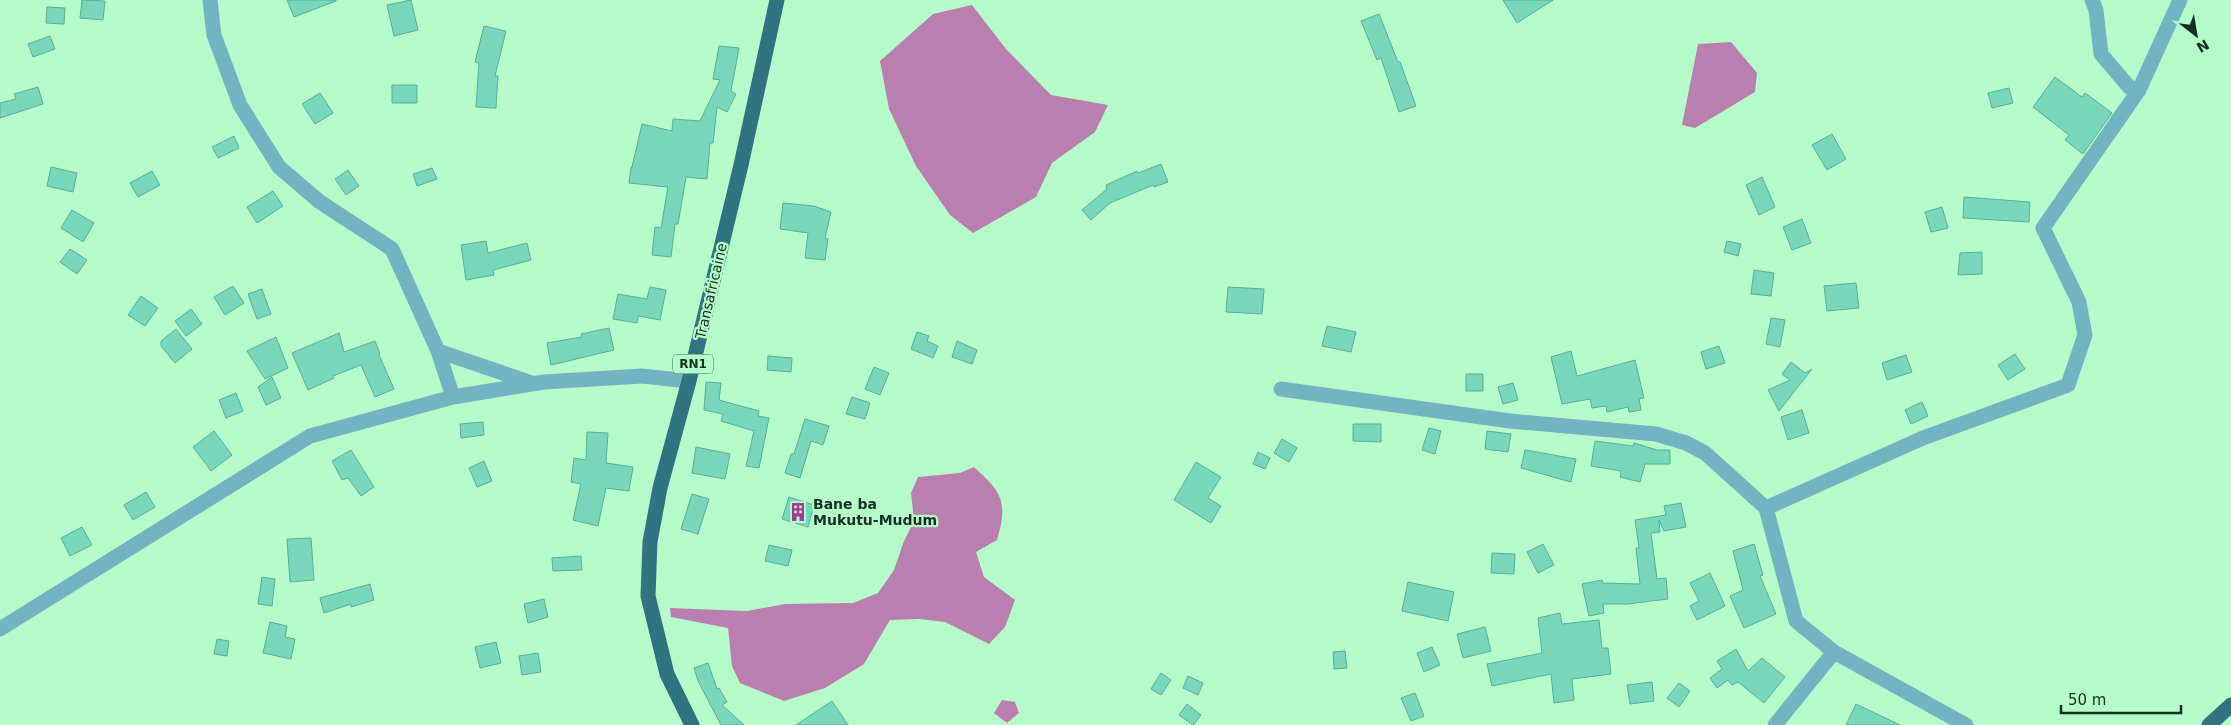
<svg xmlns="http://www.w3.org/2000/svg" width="2231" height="725" viewBox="0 0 2231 725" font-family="'DejaVu Sans',sans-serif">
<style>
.water{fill:#b980af}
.building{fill:#7bd7bc;stroke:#54b198}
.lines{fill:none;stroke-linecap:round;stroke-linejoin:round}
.minor{stroke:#73b4c2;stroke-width:15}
.trunk{stroke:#307481;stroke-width:15}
.labels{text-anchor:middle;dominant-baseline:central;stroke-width:4.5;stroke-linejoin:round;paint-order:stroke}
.shield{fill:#b6fcca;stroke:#456d52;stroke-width:1}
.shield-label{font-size:12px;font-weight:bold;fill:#14301e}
.street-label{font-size:14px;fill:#14301e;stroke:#b6fcca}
.poi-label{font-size:14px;font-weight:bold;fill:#14301e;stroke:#b6fcca;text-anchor:start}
</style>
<rect width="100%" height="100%" fill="#b6fcca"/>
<path class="water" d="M972,5L1006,49L1051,95L1108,105L1095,132L1052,163L1036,197L973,233L950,215L916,166L889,109L880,61L933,14Z
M1731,42L1757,73L1755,92L1695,128L1682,125L1698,44Z
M974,467C1003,493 1008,503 997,540L976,552L984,577L1015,600L1005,627L989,644L945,622L919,619L890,620L864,664L825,688L784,701L740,683L732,666L728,628L671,617L670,608L747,611L785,604L853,603L878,593L894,570L904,541L914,521L911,493L918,477L960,473Z
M1002,700L1015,702L1019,713L1007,723L994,713Z"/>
<path class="building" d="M82,0L105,1L103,20L80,18Z
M287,0H336V1L294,17Z
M411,0L418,30L394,36L387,5Z
M1503,0H1553L1517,23Z
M47,7L65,8L64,24L46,23Z
M1379,14L1398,62H1400L1416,106L1399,112L1381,58L1377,60L1361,21Z
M484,26L506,31L495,76H498L496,108L476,107L479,63L475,62Z
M50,36L55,49L33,57L28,44Z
M719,46L739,48L731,91L736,94L727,112L717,107L713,143H710L707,179L686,177L678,224H675L671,257L652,255L655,227L661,228L668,187L629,183L631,167H632L642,124L672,131L673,119L700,121L720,80L713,79Z
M2055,77L2082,97L2085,93L2112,113L2083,154L2065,140L2069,135L2033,107Z
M392,85H417V103H392Z
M38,87L43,104L0,118V103L16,99L14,94Z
M2009,88L2013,103L1992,108L1988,93Z
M320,93L333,113L315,124L302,104Z
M1832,134L1846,159L1827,170L1812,145Z
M234,136L239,148L218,158L212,147Z
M1161,164L1168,182L1154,187L1153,185L1110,203L1091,220L1082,210L1107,189L1106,185L1137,171L1138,173Z
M51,167L77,173L73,192L47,186Z
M432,168L437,179L417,186L413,174Z
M348,170L359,186L346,195L335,179Z
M152,171L160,185L138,197L130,183Z
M1762,177L1775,207L1759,215L1746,185Z
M273,191L283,206L257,223L247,207Z
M1964,197L2030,202L2029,222L1963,218Z
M783,203L814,206L831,212L825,238L828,239L825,260L805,258L808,233L780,229Z
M1942,207L1948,228L1931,232L1925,212Z
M72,210L94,223L83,242L61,228Z
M1802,219L1811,243L1792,250L1783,227Z
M486,241L488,253L527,243L531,260L493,270L494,275L466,280L461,245Z
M1727,241L1741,244L1738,256L1724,252Z
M70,249L87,260L77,274L60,262Z
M1982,252V274L1958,275L1960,253Z
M1754,270L1774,273L1771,296L1751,294Z
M1856,283L1859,308L1827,311L1824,286Z
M233,286L244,303L225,315L214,297Z
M650,287L666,290L660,320L638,316L637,323L613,319L618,294L647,299Z
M1228,287L1264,289L1262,314L1226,312Z
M262,289L271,314L257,319L248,294Z
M141,296L158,308L145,326L128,315Z
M191,309L202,324L186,336L175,321Z
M1771,318L1785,320L1780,347L1766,344Z
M1327,326L1356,332L1351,352L1322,346Z
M609,328L614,350L551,365L547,343L582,337L581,334Z
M176,329L192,349L175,363L161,346V341Z
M917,332L929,336L927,341L938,346L933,358L911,349Z
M339,333L344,352L375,341L380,354L379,355L394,389L375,397L361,365L333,376L334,378L308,390L292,353Z
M276,337L288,368L265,379L247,351Z
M957,341L977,350L972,364L952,357Z
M1719,346L1725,363L1706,369L1701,352Z
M1571,351L1577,376L1635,360L1644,398L1639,399L1641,410L1629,412L1628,407L1607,412L1606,406L1592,408L1590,399L1562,404L1551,357Z
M2015,354L2025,369L2008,380L1998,365Z
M1906,355L1912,372L1887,380L1882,363Z
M768,356L792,358L791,372L767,370Z
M1791,362L1805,373L1812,369L1779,411L1768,390L1790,380L1782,374Z
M874,367L889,373L880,395L865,389Z
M1466,374H1483V391H1466Z
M272,377L281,398L266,405L258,387Z
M706,382L721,383L719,400L759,411L758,416L769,418L759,468L746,466L754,431L721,421L723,414L704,410Z
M1513,383L1518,400L1503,404L1498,387Z
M236,393L243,411L226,418L219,400Z
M852,397L870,403L865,419L846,414Z
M1922,402L1928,416L1911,424L1905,410Z
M1802,410L1809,433L1788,440L1781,417Z
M805,419L829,426L823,445L811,441L800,478L785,473L791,454H794Z
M483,422L484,435L461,438L460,424Z
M1353,424H1381V442L1353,441Z
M1429,428L1441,431L1435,454L1422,450Z
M214,431L232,455L211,471L193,447Z
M1487,431L1511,434L1508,452L1485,449Z
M587,432L608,433L606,463L633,467L629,491L606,488L598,526L573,520L581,484L571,482L574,458L586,460Z
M1282,439L1297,448L1289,462L1274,453Z
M1595,441L1633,446L1634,443L1657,450H1670V464H1645L1640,482L1620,477L1621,471L1591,466Z
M696,447L730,454L725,479L692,473Z
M351,450L374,487L361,496L348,478L342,480L332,461Z
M1525,450L1576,459L1571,482L1521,468Z
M1258,452L1270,458L1265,469L1253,464Z
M484,461L492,481L477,487L469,468Z
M1196,462L1221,477L1208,498L1221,506L1211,523L1174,500Z
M146,492L155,507L133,520L124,505Z
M692,494L709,499L698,534L681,529Z
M789,497L814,505L808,527L782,519Z
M1681,503L1686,527L1664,531L1659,520L1660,532L1651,533L1657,579L1666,578L1668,599L1627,604H1603L1604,613L1589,616L1582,584L1602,580L1603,583L1640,584L1636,548H1639L1635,520L1666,515L1664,506Z
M82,527L92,545L70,556L61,538Z
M311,538L314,580L290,582L287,539Z
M1543,544L1554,565L1538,573L1527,552Z
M1754,544L1763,575L1760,576L1776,614L1744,628L1730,596L1743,590L1733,551Z
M769,545L792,550L788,566L765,561Z
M1492,553L1515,554L1514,574L1491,573Z
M581,556L582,570L553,571L552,558Z
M1710,573L1725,606L1697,620L1690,606L1699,601L1690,583Z
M262,577L275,579L272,606L258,604Z
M1408,582L1454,592L1448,621L1402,611Z
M370,584L374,600L351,607V604L324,613L320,598Z
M544,599L548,617L528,623L524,604Z
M1560,613L1562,624L1599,620L1602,648H1608L1611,674L1572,679L1574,700L1554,703L1551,674L1492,686L1487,664L1542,653L1538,618Z
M270,622L287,626L285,637L295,639L291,659L263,653Z
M1485,627L1491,651L1463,658L1457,634Z
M217,639L229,641L227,656L214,654Z
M496,642L501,663L480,668L475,647Z
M1432,647L1440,665L1424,672L1417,653Z
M1736,649L1748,671L1762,658L1785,677L1764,703L1738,682L1732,685L1728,680L1717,688L1710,678L1722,669L1717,661Z
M1345,651L1347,668L1334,669L1333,652Z
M538,653L541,672L522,675L519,656Z
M708,663L717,689L719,688L727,702L722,705L744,725H721L698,681L694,668Z
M1161,673L1171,680L1161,695L1151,689Z
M1188,676L1203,683L1198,695L1183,688Z
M1652,682L1654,701L1630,704L1627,685Z
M1679,683L1690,691L1679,707L1667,698Z
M1415,693L1424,716L1411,721L1401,698Z
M832,701L848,725H796Z
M1187,704L1201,715L1193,725L1179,715Z
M1856,704L1900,725H1846Z"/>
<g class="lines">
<path class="minor" d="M210,0L214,35L240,105L279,167L320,202L392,249L438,351L453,397
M2092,0L2096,10L2101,54L2129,87L2139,90
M438,351L532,383
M1281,389L1510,421L1656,434L1686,443L1705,453L1766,508
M0,629L310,436L453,397L544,382L642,376L689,381
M1775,725L1834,652
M1966,725L1834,652L1796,621L1766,508L1923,438L2068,385L2085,335L2079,302L2043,228L2139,90L2180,0"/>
<path class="trunk" d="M692,725L667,674L648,596L650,542L660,488L689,381L741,165L777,0
M2209,725L2231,705"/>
</g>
<defs>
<g id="building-bare" transform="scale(1.5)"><path d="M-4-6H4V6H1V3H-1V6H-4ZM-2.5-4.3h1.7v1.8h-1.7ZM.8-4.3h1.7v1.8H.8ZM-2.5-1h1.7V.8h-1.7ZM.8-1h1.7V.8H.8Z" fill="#a53897" stroke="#b6fcca" stroke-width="2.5" paint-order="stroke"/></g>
</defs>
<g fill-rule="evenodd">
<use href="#building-bare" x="798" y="512"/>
</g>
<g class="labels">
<rect class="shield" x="673" y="354.5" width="40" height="19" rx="4"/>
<g class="shield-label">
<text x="693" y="364">RN1</text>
</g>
<g class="street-label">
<text transform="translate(711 291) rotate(-77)">Transafricaine</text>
</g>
<g class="poi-label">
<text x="813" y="504">Bane ba<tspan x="813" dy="16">Mukutu-Mudum</tspan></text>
</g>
</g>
<g transform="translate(2196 35) rotate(149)" stroke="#b6fcca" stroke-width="4" paint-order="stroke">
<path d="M0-4L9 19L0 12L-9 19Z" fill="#14301e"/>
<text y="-8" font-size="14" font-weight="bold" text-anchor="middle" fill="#14301e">N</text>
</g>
<path d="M2061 705v8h120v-8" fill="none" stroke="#14301e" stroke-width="2.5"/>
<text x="2068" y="705" font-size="15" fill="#14301e" stroke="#b6fcca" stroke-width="4" paint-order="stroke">50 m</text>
</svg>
